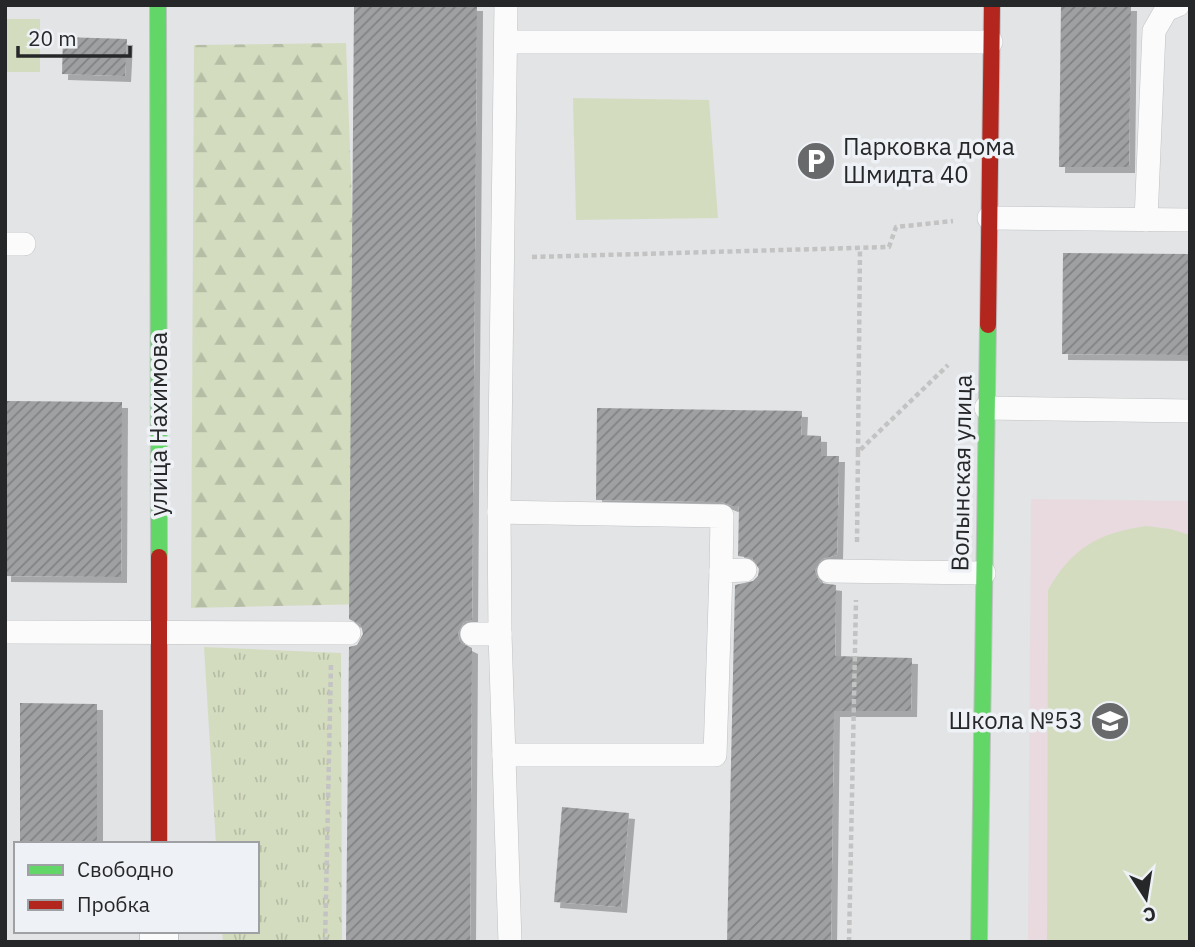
<svg xmlns="http://www.w3.org/2000/svg" width="1195" height="947" viewBox="0 0 1195 947" font-family="'IBM Plex Sans',sans-serif">
<style>
.education{fill:#e8dade}
.grass{fill:url(#grass-tufts)}
.forest{fill:url(#forest-firs)}
.park{fill:#d4dcc0}
.building{fill:url(#building-hatch);filter:url(#shadow)}
.lines{fill:none;stroke-linecap:round;stroke-linejoin:round}
.lane-casing{stroke:#c0c2c4;stroke-width:24}
.street-casing{stroke:#c0c2c4;stroke-width:40}
.fast-casing{stroke:#c0c2c4;stroke-width:18}
.jam-casing{stroke:#c0c2c4;stroke-width:18}
.path{stroke:#c3c3c3;stroke-width:4.5;stroke-dasharray:5 3.5;stroke-linecap:butt}
.lane{stroke:#fbfbfb;stroke-width:23}
.street{stroke:#fbfbfb;stroke-width:38}
.fast{stroke:#63d668;stroke-width:16}
.jam{stroke:#b3261e;stroke-width:16}
.labels{text-anchor:middle;stroke-width:7;stroke-linejoin:round;paint-order:stroke}
.poi-label{font-size:24px;fill:#262728;stroke:#eef1f5;text-anchor:start}
.street-label{font-size:24px;fill:#262728;stroke:#eef1f5}
</style>
<defs>
<pattern id="grass-tufts" width="24" height="20" patternUnits="userSpaceOnUse" patternTransform="scale(1.75)"><rect width="24" height="20" fill="#d4dcc0"/><path d="M3 7l-1-3M5 7V3M7 7l1-3M15 17l-1-3M17 17v-4M19 17l1-3" fill="none" stroke="#b6bda5"/></pattern>
<pattern id="forest-firs" width="22" height="20" patternUnits="userSpaceOnUse" patternTransform="scale(1.75)"><rect width="22" height="20" fill="#d4dcc0"/><path d="M5 1l3.5 6h-7zM16 11l3.5 6h-7z" fill="#b6bda5"/></pattern>
<pattern id="building-hatch" width="6" height="6" patternUnits="userSpaceOnUse" patternTransform="scale(1.75)"><rect width="6" height="6" fill="#9fa0a1"/><path d="M-1 1l2-2M0 6l6-6M5 7l2-2" fill="none" stroke="#818283"/></pattern>
<filter id="shadow"><feDropShadow dx="6" dy="6" stdDeviation="0" flood-color="#0004"/></filter>
</defs>
<rect width="100%" height="100%" fill="#e2e4e6"/>
<path class="education" d="M1031,499L1190,501V942H1028Z"/>
<path class="grass" d="M204,647L341,653L342,942H223L222,931H257V844H216Z"/>
<path class="forest" d="M346,43L367,604L191,608L194,45Z"/>
<g class="park">
<rect x="5" y="19" width="35" height="53"/>
<path d="M573,98L709,100L718,218L576,220Z"/>
<path d="M1146,526L1170,529L1190,535V942H1047L1048,590C1072,548 1098,533 1146,526Z"/>
</g>
<g class="building">
<path d="M354,5H477L472,620L464,622L458,633L460,642L472,648L470,942H346L349,647L357,645L363,634L361,625L349,619Z"/>
<path d="M1061,5H1131L1129,167H1059Z"/>
<path d="M63,37L127,39L125,76L62,74Z"/>
<path d="M1063,253L1190,254V355L1062,354Z"/>
<path d="M5,401L122,402L121,577L5,576Z"/>
<path d="M597,408L802,411L801,435L821,436V456H839L837,555L822,559L815,570L817,577L821,583L836,585L835,656L912,658L911,711H834L831,942H727L735,585L753,581L758,576L759,569L752,558L738,556L739,506H732L722,502L596,500Z"/>
<path d="M20,703L97,704V844H20Z"/>
<path d="M562,807L629,813L621,907L554,902Z"/>
</g>
<g class="lines">
<g class="lane-casing">
<g id="lane">
<path d="M506,5L499,512L500,634L510,942"/>
<path d="M506,42H991"/>
<path d="M989,218L1190,220"/>
<path d="M1146,220L1154,31L1166,10L1178,5"/>
<path d="M5,244H24"/>
<path d="M986,408L1190,411"/>
<path d="M499,512L722,516L721,571"/>
<path d="M829,571L984,573"/>
<path d="M5,632L349,633"/>
<path d="M472,634H500"/>
<path d="M504,755H715L721,571L745,570"/>
</g>
</g>
<g class="street-casing">
<path id="street" d="M159,931V942"/>
</g>
<g class="fast-casing">
<g id="fast">
<path d="M158,5L159,557"/>
<path d="M979,942L988,325"/>
</g>
</g>
<g class="jam-casing">
<g id="jam">
<path d="M988,325L992,5"/>
<path d="M159,557V844"/>
</g>
</g>
<g class="path">
<path d="M532,257L889,247L896,227L953,221"/>
<path d="M858,452L860,248"/>
<path d="M857,542L858,452L948,365"/>
<path d="M325,942L331,663"/>
<path d="M849,942L856,600"/>
</g>
<use href="#lane" class="lane"/>
<use href="#street" class="street"/>
<use href="#fast" class="fast"/>
<use href="#jam" class="jam"/>
</g>
<defs>
<g id="parking-disc" transform="scale(2.0125)"><circle r="9.5" fill="#68696a" stroke="#eef1f5"/><path d="M-3.5-5.5H1a3.5 3.5 0 0 1 0 7H-1V5.5H-3.5ZM-1-3.4V-.6H.8a1.4 1.4 0 0 0 0-2.8Z" fill="#fff"/></g>
<g id="school-disc" transform="scale(2.0125)"><circle r="9.5" fill="#68696a" stroke="#eef1f5"/><path d="M0-5L7-2L0 1L-7-2ZM-4 1L0 2.5L4 1V4Q0 6-4 4Z" fill="#fff"/></g>
</defs>
<g fill-rule="evenodd">
<use href="#parking-disc" x="816" y="161"/>
<use href="#school-disc" x="1110" y="721"/>
</g>
<g class="labels">
<g class="poi-label">
<text x="843" y="155">Парковка дома<tspan x="843" dy="28">Шмидта 40</tspan></text>
<text x="1083" y="729" text-anchor="end">Школа №53</text>
</g>
<g class="street-label">
<text transform="translate(159 424) rotate(-90)" y="8">улица Нахимова</text>
<text transform="translate(962 473) rotate(-89)" y="8">Волынская улица</text>
</g>
</g>
<rect width="1195" height="947" fill="none" stroke="#262728" stroke-width="14"/>
<rect x="14" y="842" width="245" height="91" fill="#eef1f5" stroke="#9ea0a3" stroke-width="2"/>
<rect x="28" y="865" width="35" height="10" fill="#63d668" stroke="#9ea0a3" stroke-width="2"/>
<text x="77" y="877" font-size="21" fill="#262728">Свободно</text>
<rect x="28" y="900" width="35" height="10" fill="#b3261e" stroke="#9ea0a3" stroke-width="2"/>
<text x="77" y="912" font-size="21" fill="#262728">Пробка</text>
<g transform="translate(1146 898) rotate(168)" stroke="#eef1f5" stroke-width="5" paint-order="stroke">
<path d="M0-5L12 26L0 18L-12 26Z" fill="#262728"/>
<text y="-10" font-size="19" font-weight="bold" text-anchor="middle" fill="#262728">С</text>
</g>
<path d="M18 46v10h112v-10" fill="none" stroke="#262728" stroke-width="3.5"/>
<text x="28" y="46" font-size="21" fill="#262728" stroke="#eef1f5" stroke-width="5" paint-order="stroke">20 m</text>
</svg>
